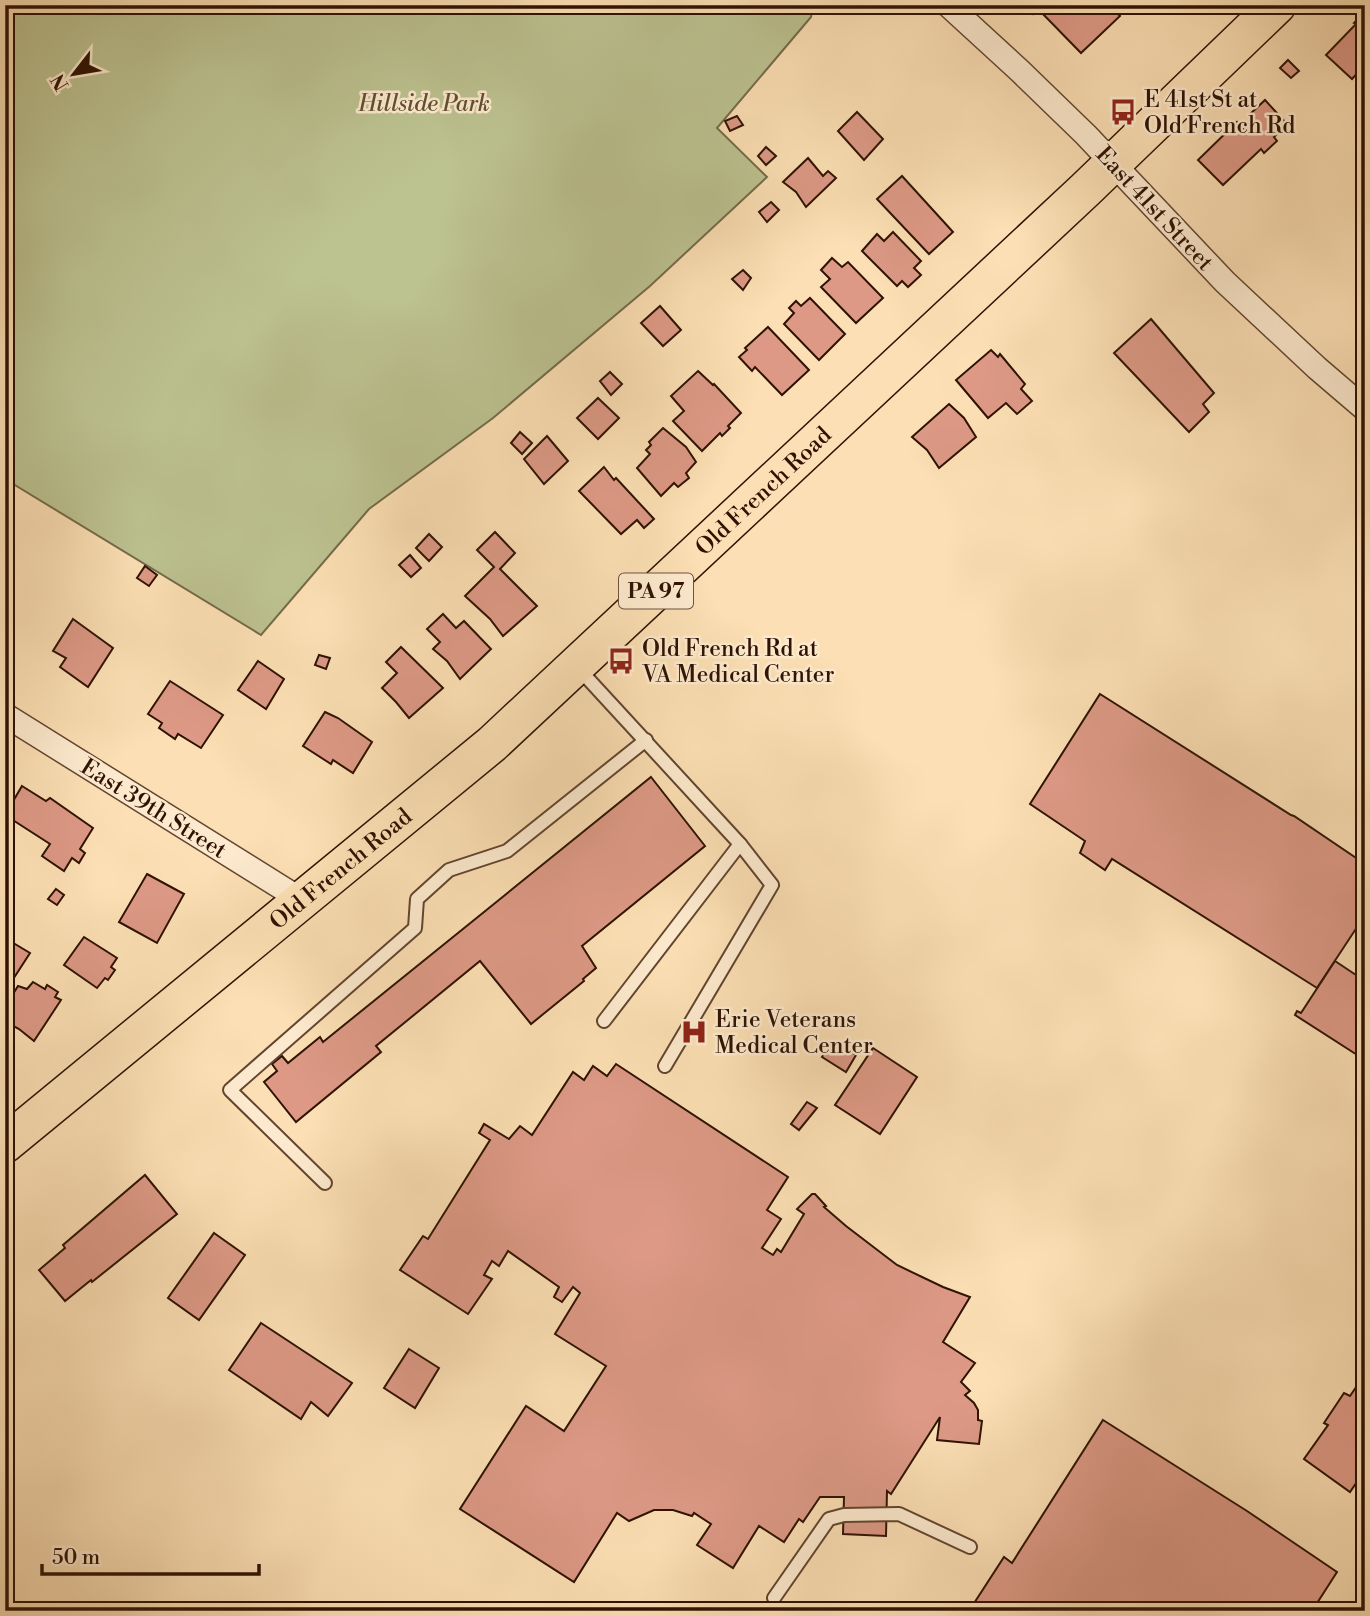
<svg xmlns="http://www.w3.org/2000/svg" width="1370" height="1616" viewBox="0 0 1370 1616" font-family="'Libre Bodoni',serif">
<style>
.green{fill:#bcc290;stroke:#756a4a;stroke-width:2}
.building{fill:#dd9986;stroke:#2e1203;stroke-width:2}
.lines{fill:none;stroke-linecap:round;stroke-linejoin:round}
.lane-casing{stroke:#62452f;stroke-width:16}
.street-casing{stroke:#62452f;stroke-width:26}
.primary-casing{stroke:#2e1203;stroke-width:40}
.lane{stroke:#fdeace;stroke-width:12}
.street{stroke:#fdeace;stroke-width:23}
.primary{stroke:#fcdfb4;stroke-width:37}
.labels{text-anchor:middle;stroke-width:5;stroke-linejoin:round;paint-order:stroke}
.shield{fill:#fdeace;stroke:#6c5340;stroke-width:2}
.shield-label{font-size:21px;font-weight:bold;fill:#2e1203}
.poi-label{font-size:23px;fill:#2e1203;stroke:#fdeace;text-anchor:start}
.park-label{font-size:23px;font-style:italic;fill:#605034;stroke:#fdeace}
.street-label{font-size:23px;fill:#2e1203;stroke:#fdeace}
</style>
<rect width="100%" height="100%" fill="#fcdfb4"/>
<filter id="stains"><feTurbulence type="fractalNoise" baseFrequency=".00286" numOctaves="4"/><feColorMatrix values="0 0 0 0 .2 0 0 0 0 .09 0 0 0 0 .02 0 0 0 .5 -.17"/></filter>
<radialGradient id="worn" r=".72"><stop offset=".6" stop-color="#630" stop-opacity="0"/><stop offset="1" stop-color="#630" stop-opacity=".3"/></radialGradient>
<path class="green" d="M5,5H813L811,17L717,128L767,177L650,286L493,418L369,509L261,635L5,479Z"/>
<g class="building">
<path d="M1025,5H1110L1120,16L1081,53L1038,9L1033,14Z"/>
<path d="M1365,11V71L1362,68L1352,79L1326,55L1356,24L1354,23Z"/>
<path d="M1288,60L1299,71L1291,78L1280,68Z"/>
<path d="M1265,100L1287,124L1274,137L1277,141L1264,153L1261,149L1223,185L1198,160L1237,122L1245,130L1254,122L1248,116Z"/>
<path d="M857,112L883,139L864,160L838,131Z"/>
<path d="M737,116L743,125L730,131L725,121Z"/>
<path d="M766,147L776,156L766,165L758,156Z"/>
<path d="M808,158L823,176L828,171L836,178L806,207L796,192L783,182Z"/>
<path d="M902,176L953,232L929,254L877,199Z"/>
<path d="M771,202L779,210L767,222L759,212Z"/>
<path d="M893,232L921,261L914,268L921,275L908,287L902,281L897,286L862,251L877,234L884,241Z"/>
<path d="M832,258L842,267L848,262L883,298L856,323L821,287L830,279L821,270Z"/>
<path d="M743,270L751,278L743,290L732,279Z"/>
<path d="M810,298L845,334L819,360L784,324L794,313L789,308L796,301L801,306Z"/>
<path d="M660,306L681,330L663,346L641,323Z"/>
<path d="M1151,319L1214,393L1203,404L1209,412L1189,432L1114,353Z"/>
<path d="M768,327L809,370L782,395L755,367L752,371L739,357L747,350L745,348Z"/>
<path d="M991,350L998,357L1000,354L1025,384L1021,389L1032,401L1017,414L1006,403L988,418L956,380Z"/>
<path d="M698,371L713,385L714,384L741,413L728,426L730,428L722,436L720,433L702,451L673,421L684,411L671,396Z"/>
<path d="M610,372L622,384L611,395L600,381Z"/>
<path d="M598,398L619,418L598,439L577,418Z"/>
<path d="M949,404L964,418L976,437L939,468L927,450L912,437Z"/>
<path d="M663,428L686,447L696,462L686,473L689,478L678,487L674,483L661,496L637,468L650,454L646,450L651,445L649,442Z"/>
<path d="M520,432L532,443L522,454L511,443Z"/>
<path d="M547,436L568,461L544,484L524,459Z"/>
<path d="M604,467L614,480L616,478L654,519L644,528L637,520L621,534L579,491Z"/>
<path d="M495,532L515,553L500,569L537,606L503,636L490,619L465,596L494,567L477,550Z"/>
<path d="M429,534L442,547L429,561L416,548Z"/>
<path d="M410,555L421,568L411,577L399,565Z"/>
<path d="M145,566L157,575L149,586L137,578Z"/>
<path d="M443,614L456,628L464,621L491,649L460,679L447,661L433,649L440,642L427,629Z"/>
<path d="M73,619L113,648L88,687L60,667L66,658L53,651Z"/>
<path d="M401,647L443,688L409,718L396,702L382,688L397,673L386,662Z"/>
<path d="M319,655L330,658L326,669L315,665Z"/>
<path d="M258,661L284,679L266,709L238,690Z"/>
<path d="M170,681L223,715L201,748L178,734L175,739L159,728L162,723L148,714Z"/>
<path d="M1100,694L1291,815L1294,816L1365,864V915L1317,988L1112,859L1105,870L1080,853L1085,841L1030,804Z"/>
<path d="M325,712L338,718L372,742L353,773L333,760L331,764L303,746Z"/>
<path d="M651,777L705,846L582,946L596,968L583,979L584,981L531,1024L480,961L376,1046L381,1052L296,1122L264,1082L277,1071L272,1064L282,1056L288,1063L320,1037L323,1042Z"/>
<path d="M22,786L46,801L50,798L93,828L80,849L85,853L79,863L72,858L64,871L42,856L50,844L5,815Z"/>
<path d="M147,874L184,894L157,943L119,922Z"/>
<path d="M56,889L64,895L57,905L48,899Z"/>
<path d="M84,937L117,958L111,967L115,970L108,980L105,978L97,988L64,965Z"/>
<path d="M5,938L30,953L10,984L5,981Z"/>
<path d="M1335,961L1365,981V1060L1295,1015L1297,1011L1301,1013Z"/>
<path d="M33,982L45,989L47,985L58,992L55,997L61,1000L34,1041L19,1029L6,1022L13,1011L5,1007L18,986L27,989Z"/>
<path d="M833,1041L856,1055L846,1072L822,1057Z"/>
<path d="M873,1048L917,1077L880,1134L835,1105Z"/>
<path d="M616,1064L788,1177L767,1210L781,1219L762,1248L773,1255L777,1249L781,1252L804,1214L797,1209L812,1194H815L826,1206L824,1207L846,1226L897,1265L943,1287L970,1297L943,1342L975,1363L961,1382L970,1391L965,1395L974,1403L978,1410V1420L982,1421L979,1444L937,1440L940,1417L891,1494L887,1491L886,1536L843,1534L844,1497H820L803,1522L799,1519L784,1542L759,1526L733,1568L697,1545L711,1524L694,1513L692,1516L673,1510H654L629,1521L617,1513L574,1582L460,1509L526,1406L564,1431L606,1366L555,1334L580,1293L573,1287L562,1302L554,1297L559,1287L508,1251L499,1266L492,1261L484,1275L492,1279L468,1314L400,1270L423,1236L428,1239L490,1140L479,1133L484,1124L509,1139L520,1126L532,1135L573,1072L584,1080L593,1066L607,1076Z"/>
<path d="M807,1102L817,1108L799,1130L791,1124Z"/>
<path d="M145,1175L177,1214L92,1282L91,1280L65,1301L39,1270L65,1248L63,1245Z"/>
<path d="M214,1233L245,1255L199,1320L168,1298Z"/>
<path d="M261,1323L352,1383L328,1416L311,1402L301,1419L229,1370Z"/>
<path d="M409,1349L439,1368L415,1408L384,1388Z"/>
<path d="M1365,1374V1470L1350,1492L1304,1459L1328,1425L1324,1423L1344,1393L1350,1396Z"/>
<path d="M1103,1420L1247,1511L1337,1572L1312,1611H969L1004,1557L1012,1563Z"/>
</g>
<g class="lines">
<g class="lane-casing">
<g id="lane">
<path d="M579,669L740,844L604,1021"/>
<path d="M665,1066L772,885L740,844"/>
<path d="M325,1183L230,1090L415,928L417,899L449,870L507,851L646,740"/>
<path d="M774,1598L829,1519L844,1515L899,1514L970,1547"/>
</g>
</g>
<g class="street-casing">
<g id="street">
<path d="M948,5L1020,71L1086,135L1225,282L1317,368L1365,409"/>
<path d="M5,715L303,901"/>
</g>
</g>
<g class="primary-casing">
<g id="primary">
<path id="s1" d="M5,1144L492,744L1085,190L1277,5"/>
</g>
</g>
<use href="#lane" class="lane"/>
<use href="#street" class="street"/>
<use href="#primary" class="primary"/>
</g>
<defs>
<g id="bus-bare" transform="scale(2.1)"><path d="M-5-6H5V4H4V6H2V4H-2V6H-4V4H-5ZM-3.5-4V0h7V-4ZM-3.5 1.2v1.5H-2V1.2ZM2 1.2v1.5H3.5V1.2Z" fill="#8f2418" stroke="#fdeace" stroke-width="2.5" paint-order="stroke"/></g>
<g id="hospital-bare" transform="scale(2.1)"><path d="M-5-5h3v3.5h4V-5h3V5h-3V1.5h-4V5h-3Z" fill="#8f2418" stroke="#fdeace" stroke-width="2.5" paint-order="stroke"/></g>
</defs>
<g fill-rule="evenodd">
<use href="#bus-bare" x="1123" y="112"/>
<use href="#bus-bare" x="621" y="661"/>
<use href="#hospital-bare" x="694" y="1032"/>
</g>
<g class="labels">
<rect class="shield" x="619" y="573.5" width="74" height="35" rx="5"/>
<g class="shield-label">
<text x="656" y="598">PA 97</text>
</g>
<g class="poi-label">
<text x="1144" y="107">E 41st St at<tspan x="1144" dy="26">Old French Rd</tspan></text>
<text x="642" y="656">Old French Rd at<tspan x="642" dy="26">VA Medical Center</tspan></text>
<text x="715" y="1027">Erie Veterans<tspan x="715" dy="26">Medical Center</tspan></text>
</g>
<g class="park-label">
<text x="424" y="111">Hillside Park</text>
</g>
<g class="street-label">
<text transform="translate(1155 208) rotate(47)" y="8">East 41st Street</text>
<text dy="8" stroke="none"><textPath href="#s1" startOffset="1001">Old French Road</textPath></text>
<text transform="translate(154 808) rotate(32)" y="8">East 39th Street</text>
<text dy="8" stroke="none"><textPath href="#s1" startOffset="434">Old French Road</textPath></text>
</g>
</g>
<rect width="1370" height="1616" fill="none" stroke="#fcdfb4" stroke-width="28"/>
<rect x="7" y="7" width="1356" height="1602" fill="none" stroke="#2e1203" stroke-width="3.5"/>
<rect x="14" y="14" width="1342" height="1588" fill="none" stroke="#2e1203" stroke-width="2"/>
<g transform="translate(74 74) rotate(239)" stroke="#fdeace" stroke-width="5" paint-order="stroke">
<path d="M0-5L12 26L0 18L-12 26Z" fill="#2e1203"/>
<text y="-10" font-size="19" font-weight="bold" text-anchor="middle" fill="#2e1203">N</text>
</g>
<path d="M42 1564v10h217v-10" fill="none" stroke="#2e1203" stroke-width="3.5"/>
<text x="52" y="1564" font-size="21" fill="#2e1203" stroke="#fdeace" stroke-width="5" paint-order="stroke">50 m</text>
<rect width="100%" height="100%" filter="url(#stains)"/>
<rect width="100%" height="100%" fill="url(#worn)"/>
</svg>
